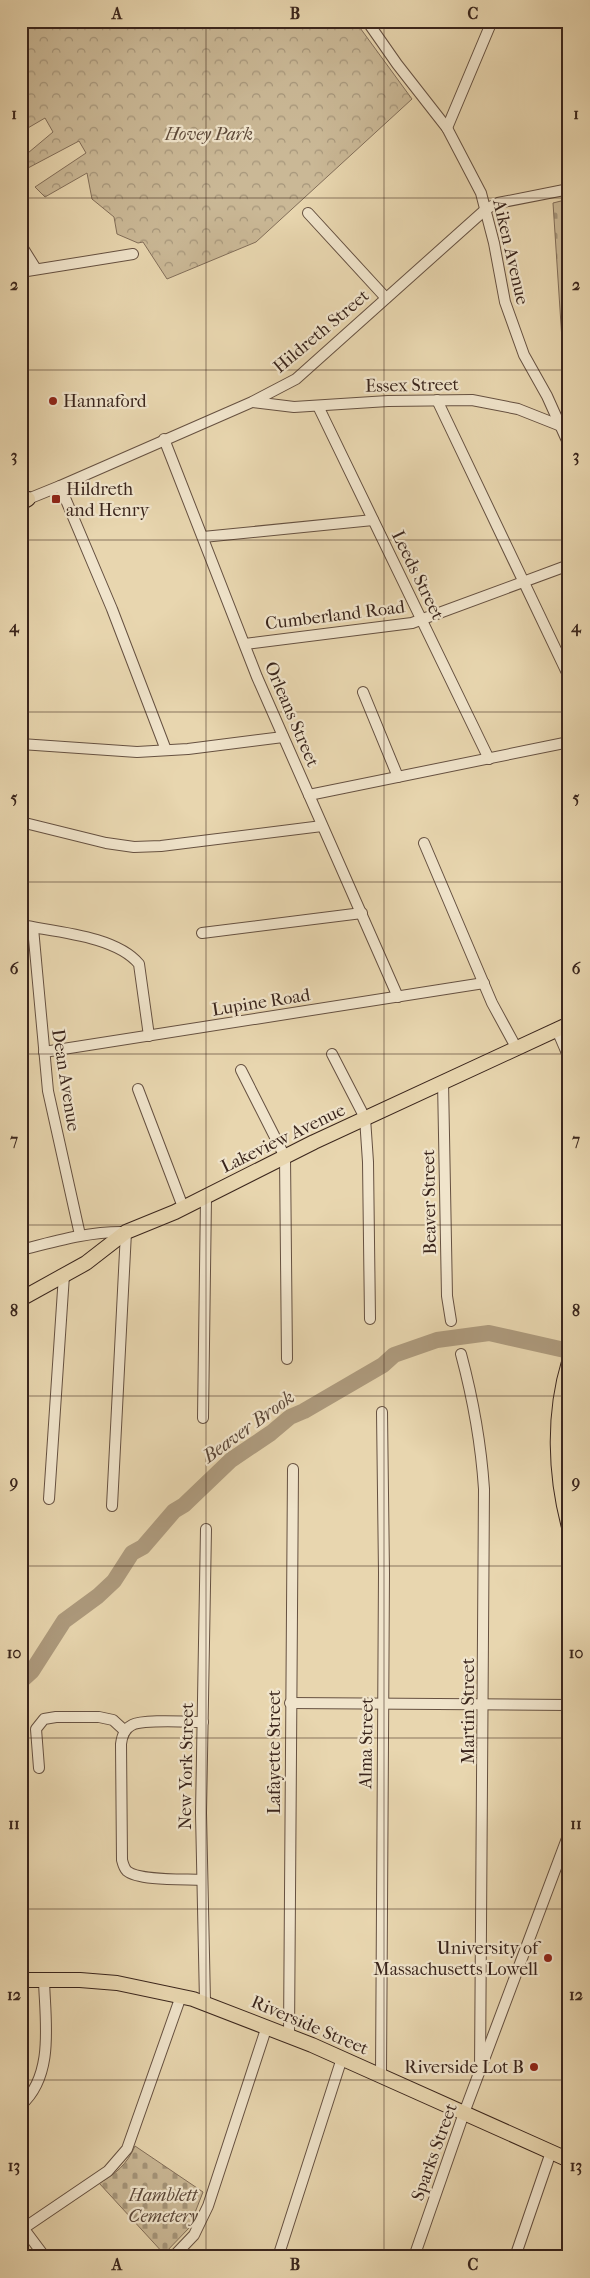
<svg xmlns="http://www.w3.org/2000/svg" width="590" height="2278" viewBox="0 0 590 2278" font-family="'IM FELL French Canon',serif">
<style>
.forest{fill:url(#forest-crowns);stroke:#826e59}
.cemetery{fill:url(#cemetery-stones);stroke:#826e59}
.lines{fill:none;stroke-linecap:round;stroke-linejoin:round}
.river{stroke:#ad9a7d;stroke-width:16}
.minor-casing{stroke:#665141;stroke-width:12}
.major-casing{stroke:#3a251c;stroke-width:16}
.minor{stroke:#f0e4cb;stroke-width:10}
.major{stroke:#e8d6af;stroke-width:14}
.grid{fill:none;stroke:#3a251c;stroke-width:1;stroke-opacity:0.55}
.poi-dot{fill:#8f2418;stroke:#f0e4cb;stroke-width:2}
.labels{text-anchor:middle;stroke-width:4.5;stroke-linejoin:round;paint-order:stroke}
.park-label{font-size:18px;font-style:italic;fill:#5e4a3a;stroke:#f0e4cb}
.street-label{font-size:18px;fill:#3a251c;stroke:#f0e4cb}
.poi-label{font-size:18px;fill:#3a251c;stroke:#f0e4cb;text-anchor:start}
.water-label{font-size:19px;font-style:italic;fill:#5c4839;stroke:#f0e4cb}
.neatline{fill:none;stroke:#3a251c;stroke-width:2}
.grid-label{font-size:16px;text-anchor:middle;font-weight:bold;fill:#3a251c}
</style>
<defs>
<pattern id="forest-crowns" width="20" height="18" patternUnits="userSpaceOnUse" patternTransform="scale(1.25)"><rect width="20" height="18" fill="#cab896"/><path d="M2 6a3 3 0 1 1 6 0M12 15a3 3 0 1 1 6 0" fill="none" stroke="#a5957a"/></pattern>
<pattern id="cemetery-stones" width="16" height="16" patternUnits="userSpaceOnUse" patternTransform="scale(1.25)"><rect width="16" height="16" fill="#cab896"/><path d="M2 7V4a2 2 0 0 1 4 0v3zM10 15v-3a2 2 0 0 1 4 0v3z" fill="#a5957a"/></pattern>
</defs>
<rect width="100%" height="100%" fill="#e8d6af"/>
<filter id="stains"><feTurbulence type="fractalNoise" baseFrequency=".004" numOctaves="4"/><feColorMatrix values="0 0 0 0 .2 0 0 0 0 .09 0 0 0 0 .02 0 0 0 .5 -.17"/></filter>
<radialGradient id="worn" r=".72"><stop offset=".6" stop-color="#630" stop-opacity="0"/><stop offset="1" stop-color="#630" stop-opacity=".3"/></radialGradient>
<path class="forest" d="M21,21H355L412,99L256,242L167,279L143,242L138,243L117,234L114,217L92,199L87,173L45,197L35,187L86,153L79,141L28,168L22,158L53,132L45,118L21,132Z"/>
<g class="cemetery">
<path d="M569,199V355H563L553,203Z"/>
<path d="M135,2146L203,2192L189,2228L164,2254L99,2183C116,2174 127,2164 135,2146Z"/>
</g>
<g class="lines">
<path class="river" d="M21,1681L32,1671L64,1621L98,1596L114,1581L132,1553L143,1547L174,1511L184,1505L231,1460L271,1433L290,1417L304,1411L383,1365L394,1355L437,1340L489,1333L569,1351"/>
<g class="minor-casing">
<g id="minor">
<path d="M367,21L397,64L447,128L481,193L494,243L505,302L524,355L547,396L569,445"/>
<path d="M447,128L492,21"/>
<path d="M308,213L386,298"/>
<path d="M21,245L36,269"/>
<path d="M21,272L133,254"/>
<path d="M437,400L569,677"/>
<path d="M253,402L294,407L388,401L472,400L518,409L561,426"/>
<path d="M318,406L489,759"/>
<path d="M164,439L257,677L398,997"/>
<path d="M60,486L112,609L166,750"/>
<path d="M21,499H28L60,486L252,402L296,379L486,209L498,203L569,189"/>
<path d="M203,537L373,520"/>
<path d="M245,644L412,623L569,565"/>
<path d="M363,692L398,777"/>
<path d="M21,744L137,752L188,749L283,737"/>
<path d="M309,795L569,742"/>
<path d="M21,822L106,843L134,847L161,846L322,826"/>
<path d="M424,843L492,1003L517,1049"/>
<path d="M21,925C56,932 116,936 139,964L149,1036"/>
<path d="M33,928L48,1091L80,1235"/>
<path d="M202,933L362,913"/>
<path d="M557,1030L569,1058"/>
<path d="M44,1052L484,983"/>
<path d="M332,1054L365,1118L368,1162L370,1319"/>
<path d="M241,1070L285,1157L287,1359"/>
<path d="M443,1081L447,1296L451,1321"/>
<path d="M138,1089L183,1207"/>
<path d="M569,1097L567,1110L569,1234"/>
<path d="M21,1250C56,1241 90,1231 126,1232L112,1506"/>
<path d="M461,1354C473,1399 481,1443 484,1489L480,2071"/>
<path d="M203,1418L206,1197"/>
<path d="M49,1499L64,1275"/>
<path d="M290,1703L569,1705"/>
<path d="M39,1768L36,1729L44,1719L56,1717H99L113,1720L125,1731"/>
<path d="M202,1880C185,1879 139,1881 127,1871C124,1868 123,1864 122,1860L121,1744C122,1736 124,1729 132,1725C143,1719 188,1722 203,1722"/>
<path d="M205,2002L201,1813L206,1529"/>
<path d="M289,2036L293,1469"/>
<path d="M381,2075L384,1573L382,1412"/>
<path d="M21,2105C55,2075 45,2020 44,1980"/>
<path d="M21,2225L45,2257"/>
<path d="M24,2228L108,2171L127,2149L181,1996"/>
<path d="M173,2257L194,2235L208,2206L267,2026"/>
<path d="M278,2257L342,2058"/>
<path d="M414,2257L464,2113L569,1833"/>
<path d="M515,2257L551,2152"/>
</g>
</g>
<g class="major-casing">
<g id="major">
<path d="M21,503L28,499"/>
<path d="M21,1299L86,1263L126,1232L175,1212L314,1142L569,1024"/>
<path d="M569,1362C553,1414 555,1475 569,1527"/>
<path d="M21,1980H80L117,1983L193,1999L312,2045L569,2160"/>
</g>
</g>
<use href="#minor" class="minor"/>
<use href="#major" class="major"/>
</g>
<path class="grid" d="M206,21V2257M384,21V2257M21,198H569M21,370H569M21,540H569M21,712H569M21,882H569M21,1054H569M21,1225H569M21,1396H569M21,1566H569M21,1738H569M21,1909H569M21,2080H569"/>
<g class="poi-dot">
<circle cx="53" cy="401" r="5"/>
<rect x="51" y="494" width="10" height="10" rx="2.5"/>
<circle cx="548" cy="1958" r="5"/>
<circle cx="534" cy="2067" r="5"/>
</g>
<g class="labels">
<g class="park-label">
<text x="209" y="140">Hovey Park</text>
<text x="163" y="2201">Hamblett<tspan x="163" dy="21">Cemetery</tspan></text>
</g>
<g class="street-label">
<text transform="translate(511 252) rotate(77)" y="6">Aiken Avenue</text>
<text transform="translate(321 331) rotate(-40)" y="6">Hildreth Street</text>
<text transform="translate(412 385) rotate(-1)" y="6">Essex Street</text>
<text transform="translate(418 575) rotate(64)" y="6">Leeds Street</text>
<text transform="translate(335 615) rotate(-7)" y="6">Cumberland Road</text>
<text transform="translate(292 714) rotate(67)" y="6">Orleans Street</text>
<text transform="translate(261 1002) rotate(-9)" y="6">Lupine Road</text>
<text transform="translate(66 1080) rotate(81)" y="6">Dean Avenue</text>
<text transform="translate(283 1138) rotate(-26)" y="6">Lakeview Avenue</text>
<text transform="translate(429 1202) rotate(-91)" y="6">Beaver Street</text>
<text transform="translate(468 1711) rotate(-90)" y="6">Martin Street</text>
<text transform="translate(366 1743) rotate(-89)" y="6">Alma Street</text>
<text transform="translate(274 1752) rotate(-90)" y="6">Lafayette Street</text>
<text transform="translate(186 1766) rotate(-89)" y="6">New York Street</text>
<text transform="translate(310 2025) rotate(23)" y="6">Riverside Street</text>
<text transform="translate(434 2152) rotate(-70)" y="6">Sparks Street</text>
</g>
<g class="poi-label">
<text x="63" y="407">Hannaford</text>
<text x="66" y="495">Hildreth<tspan x="66" dy="21">and Henry</tspan></text>
<text x="538" y="1954" text-anchor="end">University of<tspan x="538" dy="21">Massachusetts Lowell</tspan></text>
<text x="524" y="2073" text-anchor="end">Riverside Lot B</text>
</g>
<g class="water-label">
<text transform="translate(248 1426) rotate(-36)" y="7">Beaver Brook</text>
</g>
</g>
<rect width="590" height="2278" fill="none" stroke="#e8d6af" stroke-width="55"/>
<rect x="28" y="28" width="534" height="2222" class="neatline"/>
<g class="grid-label">
<text x="117" y="19">A</text>
<text x="295" y="19">B</text>
<text x="473" y="19">C</text>
<text x="14" y="119">1</text>
<text x="576" y="119">1</text>
<text x="14" y="290">2</text>
<text x="576" y="290">2</text>
<text x="14" y="461">3</text>
<text x="576" y="461">3</text>
<text x="14" y="632">4</text>
<text x="576" y="632">4</text>
<text x="14" y="803">5</text>
<text x="576" y="803">5</text>
<text x="14" y="974">6</text>
<text x="576" y="974">6</text>
<text x="14" y="1145">7</text>
<text x="576" y="1145">7</text>
<text x="14" y="1316">8</text>
<text x="576" y="1316">8</text>
<text x="14" y="1487">9</text>
<text x="576" y="1487">9</text>
<text x="14" y="1658">10</text>
<text x="576" y="1658">10</text>
<text x="14" y="1829">11</text>
<text x="576" y="1829">11</text>
<text x="14" y="2000">12</text>
<text x="576" y="2000">12</text>
<text x="14" y="2171">13</text>
<text x="576" y="2171">13</text>
<text x="117" y="2270">A</text>
<text x="295" y="2270">B</text>
<text x="473" y="2270">C</text>
</g>
<rect width="100%" height="100%" filter="url(#stains)"/>
<rect width="100%" height="100%" fill="url(#worn)"/>
</svg>
